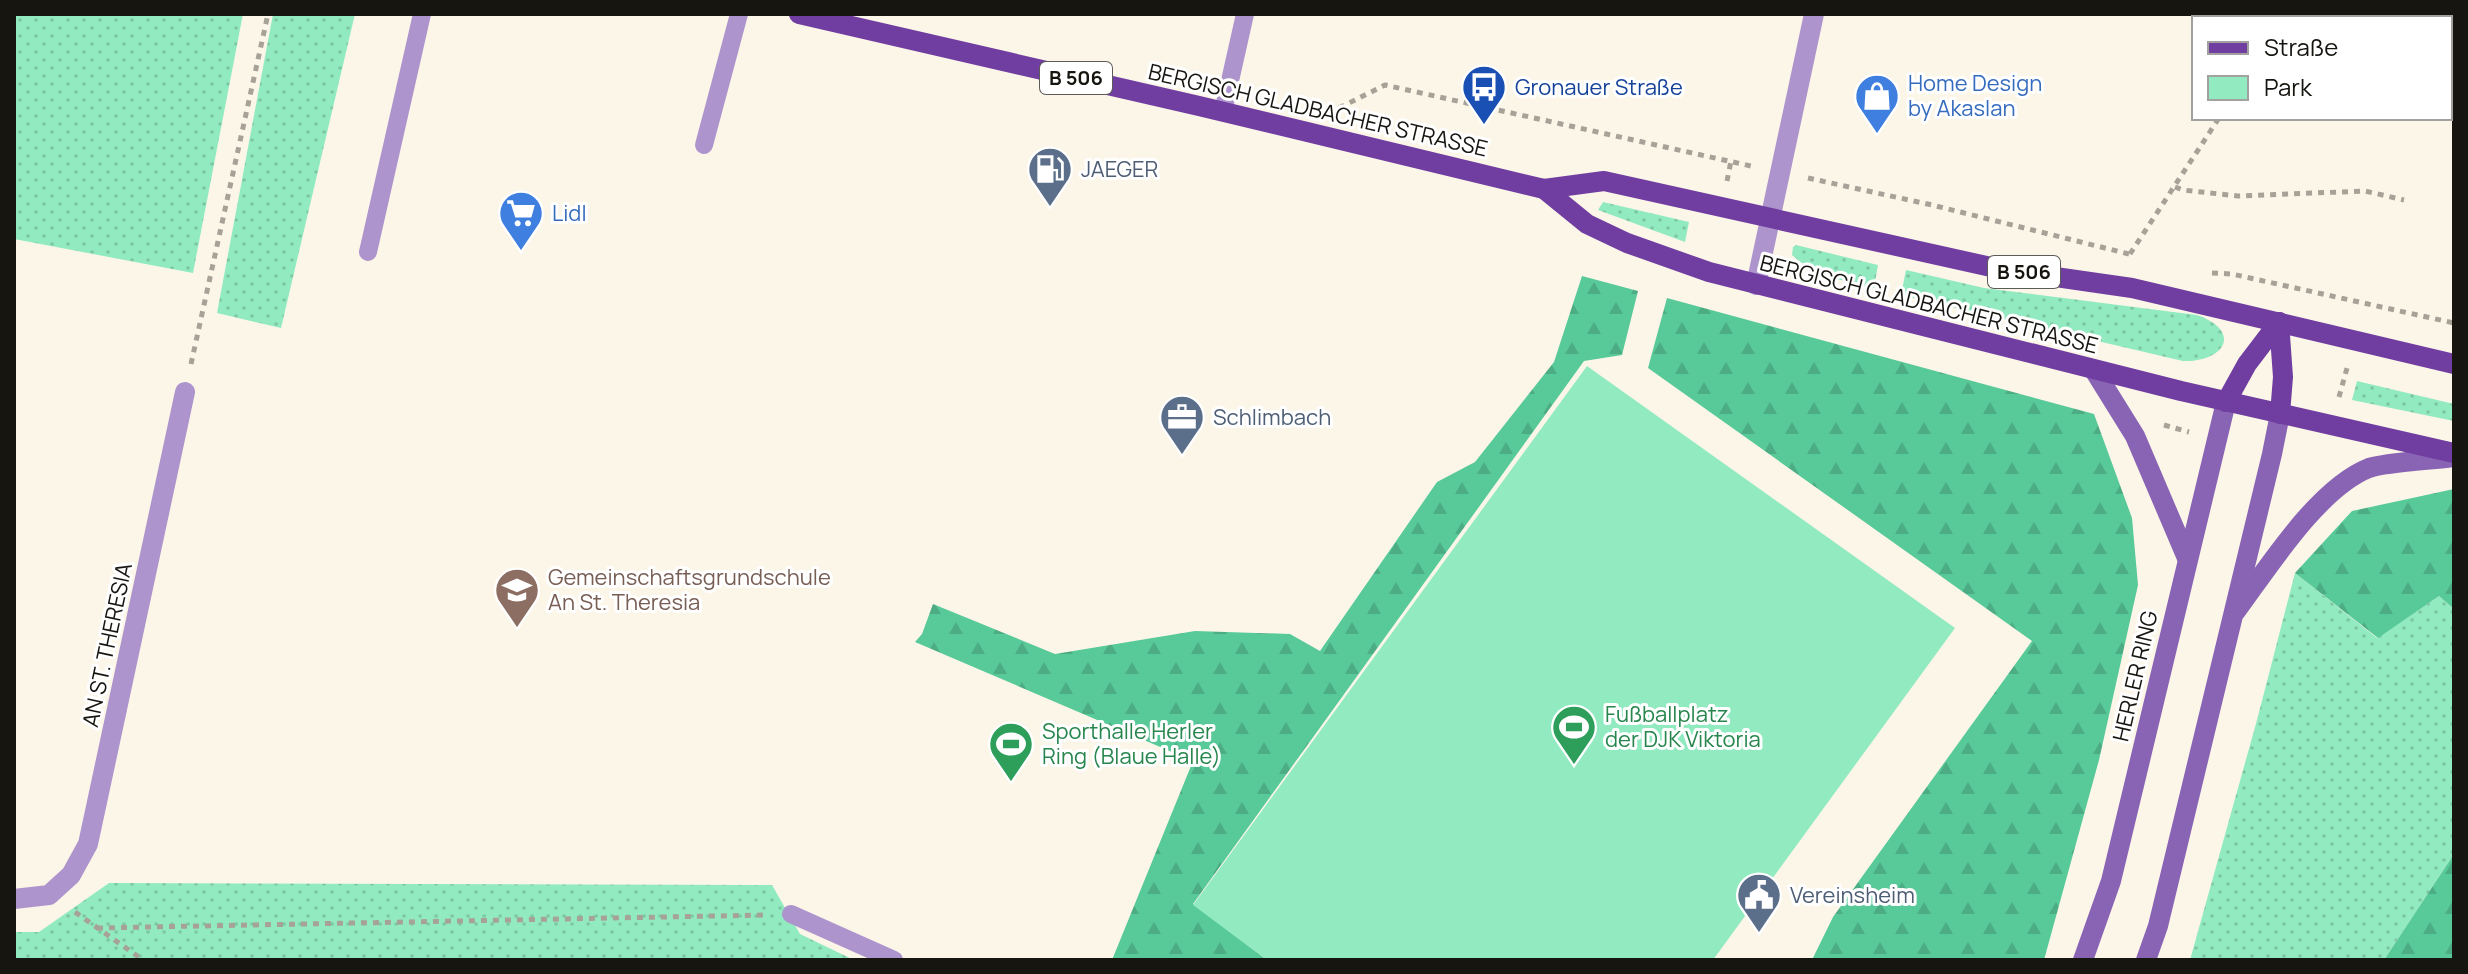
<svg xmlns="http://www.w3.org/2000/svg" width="2468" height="974" viewBox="0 0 2468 974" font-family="Manrope,sans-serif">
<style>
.grass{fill:url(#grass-dots)}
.forest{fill:url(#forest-firs)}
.green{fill:#92eac0}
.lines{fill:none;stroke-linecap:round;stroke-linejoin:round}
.path{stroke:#a7a298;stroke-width:5;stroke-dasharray:6 6;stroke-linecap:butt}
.service{stroke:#ad94cc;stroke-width:18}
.minor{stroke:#ad94cc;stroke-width:20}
.secondary{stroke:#8963b4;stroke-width:20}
.primary{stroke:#703da1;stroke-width:20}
.labels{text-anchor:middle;stroke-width:6;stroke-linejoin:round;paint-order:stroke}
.shield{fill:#fff;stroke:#5d5b58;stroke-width:2}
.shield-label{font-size:20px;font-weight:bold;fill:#171510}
.shop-label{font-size:22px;fill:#366cbe;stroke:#fff;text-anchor:start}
.transit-label{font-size:22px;fill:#164399;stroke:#fff;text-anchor:start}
.street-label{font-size:22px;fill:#171510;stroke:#fff}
.service-label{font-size:22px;fill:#4e5e75;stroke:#fff;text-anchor:start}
.education-label{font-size:22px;fill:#785e54;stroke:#fff;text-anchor:start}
.leisure-label{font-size:22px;fill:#27864d;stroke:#fff;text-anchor:start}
</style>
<defs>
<pattern id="grass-dots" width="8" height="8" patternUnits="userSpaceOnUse" patternTransform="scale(2)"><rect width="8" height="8" fill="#92eac0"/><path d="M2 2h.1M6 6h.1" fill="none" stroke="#7dc8a4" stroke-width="1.8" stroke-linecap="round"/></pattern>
<pattern id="forest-firs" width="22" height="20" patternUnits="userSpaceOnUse" patternTransform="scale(2)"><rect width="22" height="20" fill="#58c999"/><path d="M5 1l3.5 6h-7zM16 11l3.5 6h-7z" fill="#4cac83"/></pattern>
</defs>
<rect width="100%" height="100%" fill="#fcf6e9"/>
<g class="grass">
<path d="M14,14H243L193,273L14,239Z"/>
<path d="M273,14H355L281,328L217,313Z"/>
<path d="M1603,202L1689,222L1685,242L1598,210Z"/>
<path d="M1796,245L1878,265L1874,288C1844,281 1815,276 1792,255L1793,247Z"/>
<path d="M1906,270L1984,288L2197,315C2243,331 2225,362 2183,361L1901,295Z"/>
<path d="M2357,381L2454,404V421L2352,400Z"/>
<path d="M2295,573L2377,638L2439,596L2454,609V854L2384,960H2190L2257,720Z"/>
<path d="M109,883L772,885L800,934L854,960H14V932H39Z"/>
</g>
<g class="forest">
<path d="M1582,276L1638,291L1622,355L1584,361L1193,904L1267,960H1112L1193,761L915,642L922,634L933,604L1055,654L1195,631L1290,634L1320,651L1437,482L1475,462L1554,362Z"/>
<path d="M1667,298L2094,414L2132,518L2138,585L2099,760L2044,960H1812L1833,917L2032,641L1648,368Z"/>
<path d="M2454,489V609L2439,596L2378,638L2295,573L2352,511Z"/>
<path d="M2454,854V960H2384Z"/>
</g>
<path class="green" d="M1587,366L1955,628L1713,960H1267L1193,905Z"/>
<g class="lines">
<g class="path">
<path d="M2419,14L2436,18"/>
<path d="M2450,21L2454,22"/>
<path d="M1339,108L1385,85L1751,166"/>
<path d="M1808,178L1932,205L2129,254"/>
<path d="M1727,181L1731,161"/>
<path d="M2175,187L2183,190L2238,196L2365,191L2404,200"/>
<path d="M2130,254L2219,118"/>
<path d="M2212,273L2232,274L2454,323"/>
<path d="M191,364L268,14"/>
<path d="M2339,397L2347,368"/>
<path d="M2164,425L2189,432"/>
<path d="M75,912L143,960"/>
<path d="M97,928L766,915"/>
</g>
<g class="service">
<path d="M1223,112L1245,14"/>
<path d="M704,145L739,14"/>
<path d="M368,252L422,14"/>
<path d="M791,914L894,960"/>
</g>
<g class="minor">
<path d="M2309,18L2311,14"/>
<path d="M1756,285L1814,14"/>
<path d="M14,899L49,895L71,875L88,844L185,392"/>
</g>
<g class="secondary">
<path d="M2094,370L2135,436L2187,558"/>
<path d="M2236,611C2268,568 2318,488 2369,468C2386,462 2433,460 2454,457"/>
<path d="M2083,960L2111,881L2226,402"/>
<path d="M2146,960L2158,926L2272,454L2280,414"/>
</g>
<g class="primary">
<path d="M799,14L1199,106L1544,189L1604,181L2000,269L2132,288L2454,364"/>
<path d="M1544,189L1587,224L1627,243L1709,272L2181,391L2454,453"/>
<path d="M2279,322L2283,377L2280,414"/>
<path d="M2226,402L2247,364L2279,322"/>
</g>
</g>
<defs>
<g id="bus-pin" transform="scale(2.3)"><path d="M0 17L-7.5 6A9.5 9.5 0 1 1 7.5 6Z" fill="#1a4fb4" stroke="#fff"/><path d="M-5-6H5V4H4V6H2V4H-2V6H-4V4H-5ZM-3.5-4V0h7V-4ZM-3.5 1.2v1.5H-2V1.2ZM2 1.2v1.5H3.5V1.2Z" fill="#fff"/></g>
<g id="shop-pin" transform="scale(2.3)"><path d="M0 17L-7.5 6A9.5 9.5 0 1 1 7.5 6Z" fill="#3f7fe0" stroke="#fff"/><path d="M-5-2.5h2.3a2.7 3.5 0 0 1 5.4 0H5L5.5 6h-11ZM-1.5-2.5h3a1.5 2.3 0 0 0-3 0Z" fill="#fff"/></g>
<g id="fuel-pin" transform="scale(2.3)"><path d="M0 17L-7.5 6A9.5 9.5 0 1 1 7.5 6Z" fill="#5c6f8a" stroke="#fff"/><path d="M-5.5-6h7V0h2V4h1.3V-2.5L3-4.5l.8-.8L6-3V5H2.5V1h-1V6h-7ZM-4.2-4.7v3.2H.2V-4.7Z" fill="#fff"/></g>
<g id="supermarket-pin" transform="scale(2.3)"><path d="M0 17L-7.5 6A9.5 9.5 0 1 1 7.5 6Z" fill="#3f7fe0" stroke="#fff"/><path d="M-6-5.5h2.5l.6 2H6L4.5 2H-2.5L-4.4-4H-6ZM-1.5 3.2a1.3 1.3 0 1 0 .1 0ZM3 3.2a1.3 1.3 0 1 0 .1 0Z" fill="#fff"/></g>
<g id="office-pin" transform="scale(2.3)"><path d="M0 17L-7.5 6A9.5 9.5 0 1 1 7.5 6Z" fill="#5c6f8a" stroke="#fff"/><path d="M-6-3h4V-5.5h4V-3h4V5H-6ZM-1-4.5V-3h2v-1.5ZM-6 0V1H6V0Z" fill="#fff"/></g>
<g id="school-pin" transform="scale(2.3)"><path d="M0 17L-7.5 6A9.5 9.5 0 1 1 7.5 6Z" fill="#8d6e63" stroke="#fff"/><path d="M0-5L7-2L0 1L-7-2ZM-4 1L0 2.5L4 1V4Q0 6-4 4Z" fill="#fff"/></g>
<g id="stadium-pin" transform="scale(2.3)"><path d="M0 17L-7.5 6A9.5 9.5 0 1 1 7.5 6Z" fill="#2e9e5b" stroke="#fff"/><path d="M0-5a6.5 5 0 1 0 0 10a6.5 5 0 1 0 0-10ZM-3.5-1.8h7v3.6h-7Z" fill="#fff"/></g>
<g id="civic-pin" transform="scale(2.3)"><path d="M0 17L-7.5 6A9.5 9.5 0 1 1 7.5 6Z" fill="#5c6f8a" stroke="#fff"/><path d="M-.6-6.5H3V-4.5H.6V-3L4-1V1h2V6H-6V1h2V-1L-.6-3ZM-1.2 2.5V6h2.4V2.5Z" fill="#fff"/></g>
</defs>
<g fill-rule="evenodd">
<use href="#bus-pin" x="1484" y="87"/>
<use href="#shop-pin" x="1877" y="96"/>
<use href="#fuel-pin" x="1050" y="169"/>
<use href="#supermarket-pin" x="521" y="213"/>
<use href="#office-pin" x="1182" y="417"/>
<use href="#school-pin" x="517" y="590"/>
<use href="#stadium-pin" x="1574" y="727"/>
<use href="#stadium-pin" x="1011" y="744"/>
<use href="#civic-pin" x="1759" y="895"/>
</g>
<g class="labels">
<g class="shield">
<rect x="1040" y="62" width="72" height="32" rx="6"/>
<rect x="1988" y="256" width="72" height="32" rx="6"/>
</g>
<g class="shield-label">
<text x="1076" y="85">B 506</text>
<text x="2024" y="279">B 506</text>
</g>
<g class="shop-label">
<text x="1908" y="91">Home Design<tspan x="1908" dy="25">by Akaslan</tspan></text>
<text x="552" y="221">Lidl</text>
</g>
<g class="transit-label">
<text x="1515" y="95">Gronauer Straße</text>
</g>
<g class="street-label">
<text transform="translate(1318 110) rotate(13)" y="8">BERGISCH GLADBACHER STRASSE</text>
<text transform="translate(1929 304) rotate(14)" y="8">BERGISCH GLADBACHER STRASSE</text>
<text transform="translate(107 645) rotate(-78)" y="8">AN ST. THERESIA</text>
<text transform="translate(2135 676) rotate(-77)" y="8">HERLER RING</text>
</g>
<g class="service-label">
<text x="1081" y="177">JAEGER</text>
<text x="1213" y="425">Schlimbach</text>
<text x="1790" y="903">Vereinsheim</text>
</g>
<g class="education-label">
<text x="548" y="585">Gemeinschaftsgrundschule<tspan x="548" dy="25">An St. Theresia</tspan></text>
</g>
<g class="leisure-label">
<text x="1605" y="722">Fußballplatz<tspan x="1605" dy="25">der DJK Viktoria</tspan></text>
<text x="1042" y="739">Sporthalle Herler<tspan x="1042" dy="25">Ring (Blaue Halle)</tspan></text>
</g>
</g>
<rect width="2468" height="974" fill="none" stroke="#171510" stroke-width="32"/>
<rect x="2192" y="16" width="260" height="104" fill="#ffffff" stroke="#a2a19f" stroke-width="2"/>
<rect x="2208" y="42" width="40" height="12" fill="#703da1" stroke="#a2a19f" stroke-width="2"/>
<text x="2264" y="56" font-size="24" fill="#171510">Straße</text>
<rect x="2208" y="76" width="40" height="24" fill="#92eac0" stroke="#a2a19f" stroke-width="2"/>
<text x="2264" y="96" font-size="24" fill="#171510">Park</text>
</svg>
